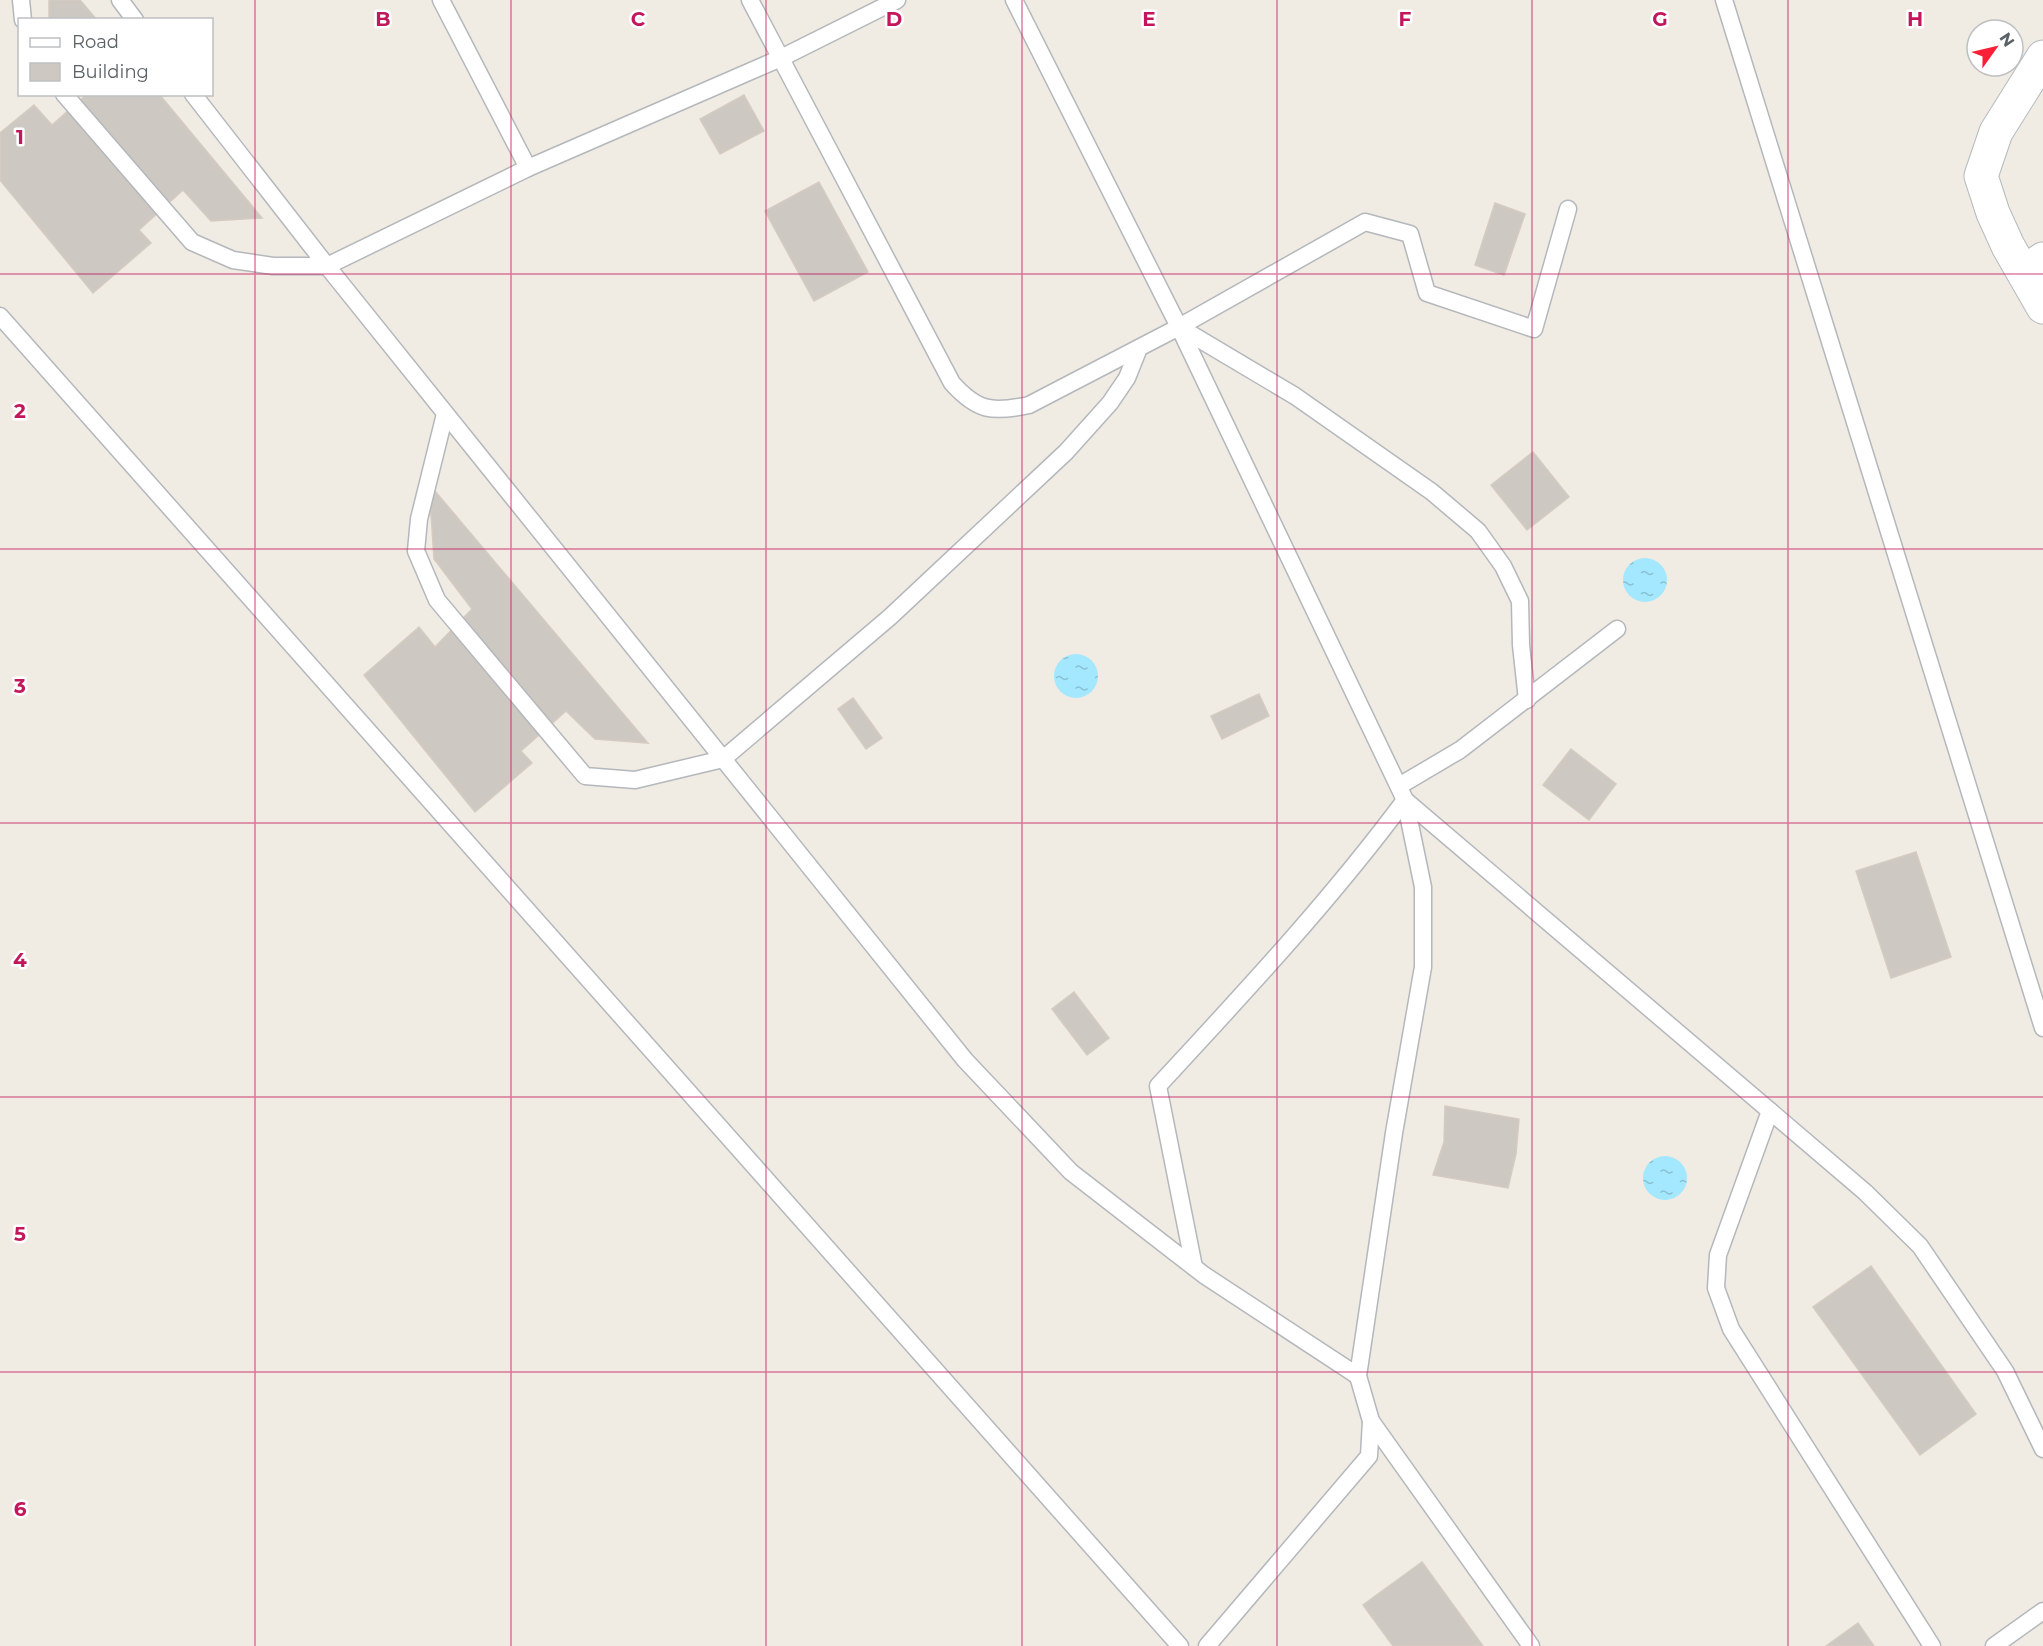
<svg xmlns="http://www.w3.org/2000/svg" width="2043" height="1646" viewBox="0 0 2043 1646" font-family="Montserrat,sans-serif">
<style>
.water{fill:url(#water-ripples)}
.building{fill:#cdc8c2;stroke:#d5cbc1;stroke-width:1.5}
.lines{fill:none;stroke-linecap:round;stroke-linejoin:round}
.lane-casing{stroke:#b4b8bc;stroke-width:19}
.street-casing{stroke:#b4b8bc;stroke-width:35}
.secondary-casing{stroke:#b5babf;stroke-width:35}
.lane{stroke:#fff;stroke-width:16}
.street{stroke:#fff;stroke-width:33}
.secondary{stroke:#fff;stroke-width:33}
.grid{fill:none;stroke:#c2185b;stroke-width:1.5;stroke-opacity:0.55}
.grid-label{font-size:20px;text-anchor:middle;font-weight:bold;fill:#c2185b;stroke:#fff;stroke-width:5;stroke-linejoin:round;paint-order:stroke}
</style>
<defs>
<pattern id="water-ripples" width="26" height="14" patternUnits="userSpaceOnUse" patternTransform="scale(1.5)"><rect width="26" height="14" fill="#a4e8ff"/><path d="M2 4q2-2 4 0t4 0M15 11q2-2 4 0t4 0" fill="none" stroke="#89bfd2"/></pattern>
</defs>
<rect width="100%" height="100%" fill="#f0ebe3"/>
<g class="water">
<circle cx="1645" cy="580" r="22"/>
<circle cx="1076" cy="676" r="22"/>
<circle cx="1665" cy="1178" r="22"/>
</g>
<g class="building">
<path d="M49,0H80L97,20H49Z"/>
<path d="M87,94H159L262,218L211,221L183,190L139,230L151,243L93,293L0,180V133L34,105L52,125Z"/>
<path d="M744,95L764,131L720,154L700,119Z"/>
<path d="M819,182L868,272L814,301L765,211Z"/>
<path d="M1495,203L1525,214L1504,275L1475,265Z"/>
<path d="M1533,452L1569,497L1527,530L1491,485Z"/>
<path d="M429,484L648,743L595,739L566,711L521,751L532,763L475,812L364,675L419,627L435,647L472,609L434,559Z"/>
<path d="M1259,694L1269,716L1222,739L1211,716Z"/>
<path d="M853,698L882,738L866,749L838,709Z"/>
<path d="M1571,749L1616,784L1589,820L1543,785Z"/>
<path d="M1916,852L1951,957L1891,978L1856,871Z"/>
<path d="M1074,992L1109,1038L1087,1055L1052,1009Z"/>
<path d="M1445,1106L1519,1119L1516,1154L1508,1188L1433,1175L1444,1142Z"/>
<path d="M1871,1266L1976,1414L1920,1455L1813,1307Z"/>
<path d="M1422,1562L1483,1646H1393L1363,1605Z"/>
<path d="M1858,1623L1874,1646H1826Z"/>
</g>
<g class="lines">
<g class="lane-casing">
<g id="lane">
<path d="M21,0L23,20"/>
<path d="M120,0L135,20"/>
<path d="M441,0L528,168"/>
<path d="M750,0L952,383C977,411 992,413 1029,405L1179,327L1365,222L1410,234L1427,293L1534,329L1568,209"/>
<path d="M1014,0L1179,327L1405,800L1423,887V967L1394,1133L1358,1376L1371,1421L1369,1456L1207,1646"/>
<path d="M1724,0L2043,1028"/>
<path d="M64,94L192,242L233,260L273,266H327L528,168L781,58L897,0"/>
<path d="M193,94L327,266L965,1060L1071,1172L1204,1275L1358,1376"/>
<path d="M0,316L1180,1646"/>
<path d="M1179,327L1295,396L1432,492L1478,531L1503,566L1520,601L1521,645L1527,700"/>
<path d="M445,414L419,519L416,551L437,600L585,776L635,780L723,759L890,617L1066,452L1110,403L1127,378L1139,348"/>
<path d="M1399,786L1460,750L1617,629"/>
<path d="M1770,1111L1718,1255L1716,1288L1731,1329L1932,1646"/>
<path d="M1194,1267L1158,1086C1244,993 1330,901 1405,800L1865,1192L1920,1246L2005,1371L2043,1449"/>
<path d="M1371,1421L1531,1646"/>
<path d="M1994,1646L2043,1611"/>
</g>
</g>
<g class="street-casing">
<path id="street" d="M2024,272L2043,259"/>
</g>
<g class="secondary-casing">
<path id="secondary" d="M2043,57L1996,132L1981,176L1993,213L2008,246L2043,307"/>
</g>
<use href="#lane" class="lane"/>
<use href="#street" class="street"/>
<use href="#secondary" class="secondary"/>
</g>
<path class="grid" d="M255,0V1646M511,0V1646M766,0V1646M1022,0V1646M1277,0V1646M1532,0V1646M1788,0V1646M0,274H2043M0,549H2043M0,823H2043M0,1097H2043M0,1372H2043"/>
<g class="grid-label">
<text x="383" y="26">B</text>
<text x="638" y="26">C</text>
<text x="894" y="26">D</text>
<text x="1149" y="26">E</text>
<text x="1405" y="26">F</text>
<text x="1660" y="26">G</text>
<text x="1915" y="26">H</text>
<text x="20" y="144">1</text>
<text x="20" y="418">2</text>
<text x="20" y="693">3</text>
<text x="20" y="967">4</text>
<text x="20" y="1241">5</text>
<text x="20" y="1516">6</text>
</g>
<rect x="18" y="18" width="195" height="78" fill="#ffffff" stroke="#bdc0c2" stroke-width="1.5"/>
<rect x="30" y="38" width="30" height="9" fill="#ffffff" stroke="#bdc0c2" stroke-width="1.5"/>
<text x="72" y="48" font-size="18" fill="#5b6266">Road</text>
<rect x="30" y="63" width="30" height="18" fill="#cdc8c2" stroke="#bdc0c2" stroke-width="1.5"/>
<text x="72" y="78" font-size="18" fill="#5b6266">Building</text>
<g transform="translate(1995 48) rotate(56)"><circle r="28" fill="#ffffff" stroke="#bdc0c2" stroke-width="1.5"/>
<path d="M0-4.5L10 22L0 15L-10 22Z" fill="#fa1f36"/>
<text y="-9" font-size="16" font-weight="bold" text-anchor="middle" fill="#5b6266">N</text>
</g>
</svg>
